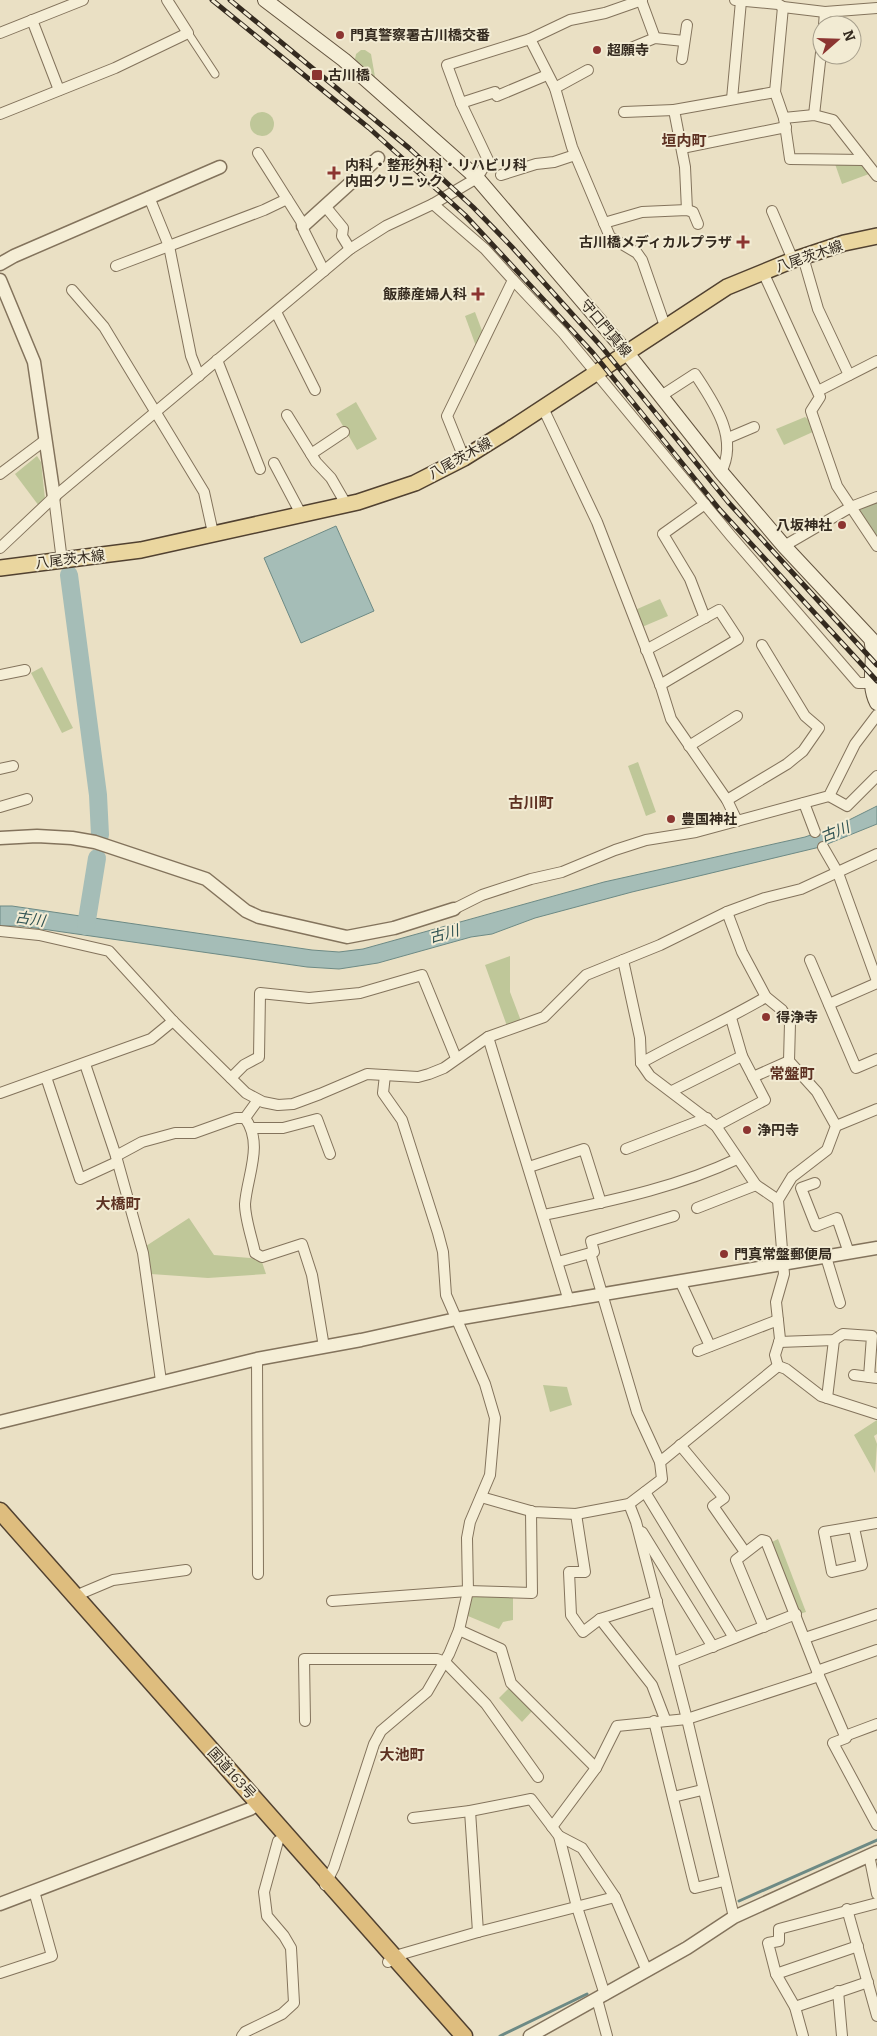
<svg xmlns="http://www.w3.org/2000/svg" width="877" height="2036" viewBox="0 0 877 2036" font-family="Bitter,'Noto Sans JP',serif">
<style>
.green{fill:#bfc799}
.cemetery{fill:#b6bc97}
.water{fill:#a5bdb7;stroke:#6d8a85}
.lines{fill:none;stroke-linecap:round;stroke-linejoin:round}
.stream{stroke:#6d8a85;stroke-width:3}
.river{stroke:#a5bdb7;stroke-width:18}
.pedestrian-casing{stroke:#83735c;stroke-width:9}
.minor-casing{stroke:#83735c;stroke-width:12}
.tertiary-casing{stroke:#83735c;stroke-width:15}
.secondary-casing{stroke:#64543f;stroke-width:16}
.primary-casing{stroke:#514130;stroke-width:18}
.trunk-casing{stroke:#514130;stroke-width:19}
.pedestrian{stroke:#f5eed6;stroke-width:7}
.minor{stroke:#f5eed6;stroke-width:10}
.tertiary{stroke:#f5eed6;stroke-width:12}
.secondary{stroke:#f5eed6;stroke-width:14}
.primary{stroke:#ead69f;stroke-width:15}
.trunk{stroke:#debd7e;stroke-width:16}
.rail-casing{stroke:#342a1f;stroke-width:5}
.rail{stroke:#f2ebd3;stroke-width:3;stroke-dasharray:9;stroke-linecap:butt}
.poi-dot{fill:#8c3531;stroke:#f2ebd3;stroke-width:2}
.labels{text-anchor:middle;stroke-width:4;stroke-linejoin:round;paint-order:stroke}
.poi-label{font-size:14px;font-weight:bold;fill:#342a1f;stroke:#f2ebd3;text-anchor:start}
.street-label{font-size:14px;fill:#342a1f;stroke:#f2ebd3}
.neighbourhood-label{font-size:15px;font-weight:bold;fill:#5d3122;stroke:#f2ebd3}
.water-label{font-size:15px;font-style:italic;fill:#2f5252;stroke:#f2ebd3}
</style>
<rect width="100%" height="100%" fill="#eae0c4"/>
<g class="green">
<path d="M361,50H365L371,54L375,77L355,59L356,54Z"/>
<circle cx="262" cy="124" r="12"/>
<path d="M834,161L864,162L869,174L842,184Z"/>
<path d="M475,312L484,336L477,349L465,316Z"/>
<path d="M356,402L377,439L357,450L336,414Z"/>
<path d="M805,417L810,421L815,431L784,445L776,429Z"/>
<path d="M37,456L41,462L45,499L39,506L15,474Z"/>
<path d="M660,599L668,616L642,627L635,610Z"/>
<path d="M42,667L73,728L62,733L31,673Z"/>
<path d="M638,762L656,812L646,816L628,766Z"/>
<path d="M510,956V992L521,1021L507,1026L485,965Z"/>
<path d="M189,1218L214,1255L261,1259L266,1274L208,1278L151,1274L146,1246Z"/>
<path d="M543,1385L567,1387L572,1405L550,1412Z"/>
<path d="M877,1420V1434L874,1436L877,1444L875,1473L854,1435Z"/>
<path d="M778,1539L806,1612L799,1614L772,1542Z"/>
<path d="M471,1594L513,1596V1620L503,1622L499,1629L468,1616Z"/>
<path d="M510,1687L533,1710L522,1722L499,1698Z"/>
</g>
<path class="cemetery" d="M877,502V538L859,509Z"/>
<g class="water">
<path d="M336,526L374,611L301,643L264,558Z"/>
<path d="M877,806V824L820,847L632,892L535,918L492,934L471,937L378,963L339,969L307,967L21,926H0V906H12L312,950L339,952L363,949L604,882L805,837L839,825Z"/>
</g>
<g class="lines">
<g class="stream">
<path d="M739,1901L877,1840"/>
<path d="M500,2036L587,1994"/>
</g>
<g class="river">
<path d="M69,575L98,795L100,835"/>
<path d="M86,926L97,858"/>
</g>
<g class="pedestrian-casing">
<path id="pedestrian" d="M188,33L215,74"/>
</g>
<g class="minor-casing">
<g id="minor">
<path d="M641,0L655,38"/>
<path d="M735,0L778,4L783,7L825,12L877,8"/>
<path d="M783,7L775,92L784,118L814,115L833,120L877,176"/>
<path d="M32,20L59,90"/>
<path d="M824,25L825,12"/>
<path d="M0,33L83,0"/>
<path d="M530,39L555,88L572,147L610,237L637,253L642,260L665,326"/>
<path d="M626,50L655,38L684,41"/>
<path d="M682,59L687,25"/>
<path d="M555,88L588,70"/>
<path d="M732,99L741,1"/>
<path d="M461,103L495,92L497,96L547,75"/>
<path d="M624,112L674,110"/>
<path d="M0,114L115,68L188,33L167,0"/>
<path d="M814,115L822,44"/>
<path d="M784,118L790,159L864,160"/>
<path d="M682,148L786,127"/>
<path d="M258,153L301,221L304,231L324,271"/>
<path d="M501,175L536,164L554,162L575,155"/>
<path d="M149,197L169,246L191,356L199,376"/>
<path d="M433,204L485,249L513,280L447,416L464,458"/>
<path d="M325,206L343,228L342,236L350,249"/>
<path d="M687,210L685,167L674,110L775,92"/>
<path d="M772,211L793,260"/>
<path d="M604,223L642,212L687,210L693,212L698,224"/>
<path d="M803,257L818,309L849,375"/>
<path d="M116,266L264,210L287,199"/>
<path d="M763,272L820,397L811,411L837,486L877,546"/>
<path d="M513,280L563,333L731,536L858,683H872"/>
<path d="M72,290L104,327L204,492L213,533"/>
<path d="M276,312L315,390"/>
<path d="M217,360L260,469"/>
<path d="M818,391L877,361"/>
<path d="M661,396L695,374C714,403 739,438 721,472"/>
<path d="M543,408L597,522L661,687L671,719L727,800L737,821"/>
<path d="M287,415L316,462L331,478L346,504"/>
<path d="M728,438L754,427"/>
<path d="M311,454L344,432"/>
<path d="M274,463L301,514"/>
<path d="M0,474L44,441"/>
<path d="M54,497L62,561"/>
<path d="M784,546L851,507L877,497"/>
<path d="M0,548L54,497L350,249L386,226L433,204L477,178L488,160L461,103L447,65L530,39L570,20L605,13L642,0"/>
<path d="M705,618L690,579L663,534L705,504"/>
<path d="M646,650L719,610L738,639L660,685"/>
<path d="M0,675L25,670"/>
<path d="M689,746L737,716"/>
<path d="M0,769L13,766"/>
<path d="M829,796L847,806L877,776"/>
<path d="M727,800L787,764L803,751L819,728L805,716L762,645"/>
<path d="M804,803L815,832"/>
<path d="M0,807L27,799"/>
<path d="M823,847L838,873L877,981"/>
<path d="M454,909L482,895L531,879L562,872L615,850L646,840L696,832L829,796L855,744L877,715"/>
<path d="M727,912L742,952L766,997L782,1010L790,1023L789,1061L817,1092L836,1126L827,1150L792,1177L778,1200L784,1274L776,1302L780,1339L775,1355L778,1366"/>
<path d="M0,931L39,935L109,951L173,1021L246,1093L263,1102L278,1105L293,1104L320,1094L367,1074L418,1077L429,1074L444,1068L488,1037L544,1017L586,975L660,945L727,912L765,898L801,889L877,854"/>
<path d="M623,960L640,1038L641,1063L650,1076L716,1126L756,1185L778,1200"/>
<path d="M810,960L856,1068L877,1059"/>
<path d="M829,1004L877,983"/>
<path d="M488,1037L569,1301"/>
<path d="M641,1063C682,1040 725,1021 766,997"/>
<path d="M85,1064L116,1156L143,1253L161,1381"/>
<path d="M46,1077L80,1179L117,1162"/>
<path d="M753,1077L789,1061"/>
<path d="M231,1078L244,1065L259,1057L260,993L309,998L360,993L422,975L456,1058"/>
<path d="M672,1091L742,1056"/>
<path d="M0,1093L151,1039L173,1021"/>
<path d="M258,1100L245,1118C264,1144 247,1176 245,1204C245,1219 252,1238 255,1253L262,1257L302,1244L312,1275L324,1347"/>
<path d="M716,1126L765,1100L742,1056L731,1018"/>
<path d="M836,1126L877,1109"/>
<path d="M253,1128H283L317,1119L330,1154"/>
<path d="M626,1149L707,1118"/>
<path d="M116,1156L142,1142L175,1133H194L236,1118H245"/>
<path d="M529,1167L584,1149L601,1203"/>
<path d="M815,1183L801,1188L816,1226L837,1218L849,1253"/>
<path d="M697,1208L756,1185"/>
<path d="M544,1215C609,1201 676,1188 737,1159"/>
<path d="M590,1253L637,1412L660,1462"/>
<path d="M826,1257L840,1303"/>
<path d="M558,1262L594,1252L591,1241L674,1216"/>
<path d="M680,1281L710,1346"/>
<path d="M779,1342L834,1340L843,1334L872,1336L869,1377"/>
<path d="M698,1351L778,1320"/>
<path d="M257,1359L258,1574"/>
<path d="M778,1366L786,1369L821,1396L877,1414"/>
<path d="M854,1375L877,1378"/>
<path d="M827,1398L834,1340"/>
<path d="M680,1445L724,1498L713,1506L745,1552"/>
<path d="M645,1492L734,1638"/>
<path d="M481,1497L534,1512L576,1514L629,1504L662,1479L660,1462L778,1366"/>
<path d="M629,1504L636,1522L687,1719L734,1917"/>
<path d="M576,1514L585,1572H569L571,1615L583,1632L600,1619L657,1601"/>
<path d="M854,1528L862,1565L832,1572L824,1532L877,1523"/>
<path d="M642,1532L713,1647"/>
<path d="M75,1596L113,1580L186,1570"/>
<path d="M332,1601L468,1591L532,1593L531,1511"/>
<path d="M600,1619L652,1685L665,1719"/>
<path d="M764,1627L736,1560L762,1540L766,1541L819,1676L845,1736L877,1724"/>
<path d="M459,1630L501,1649L511,1683L596,1768"/>
<path d="M805,1638L877,1614"/>
<path d="M673,1662L796,1614"/>
<path d="M817,1671L877,1650"/>
<path d="M305,1721L304,1659H437L445,1662L486,1704L538,1777"/>
<path d="M654,1721L695,1888L724,1881"/>
<path d="M845,1736L846,1738L833,1743L877,1825"/>
<path d="M673,1797L702,1790"/>
<path d="M470,1811L478,1932"/>
<path d="M413,1818L470,1811L531,1799L559,1836L577,1907L605,1995"/>
<path d="M552,1827L596,1768L617,1726L687,1719L819,1676"/>
<path d="M559,1836L582,1848L615,1897L647,1971"/>
<path d="M869,1855L877,1894"/>
<path d="M325,1885L334,1867L374,1744L381,1731L427,1692L449,1654L459,1630L468,1591L467,1538L470,1522L490,1475L495,1418L485,1384L446,1295L443,1252L438,1233L402,1120L383,1093L385,1075"/>
<path d="M847,1909L877,2016"/>
<path d="M388,1962L395,1956L478,1932L615,1897"/>
<path d="M0,1973L52,1956L34,1891"/>
<path d="M776,1974L858,1946"/>
<path d="M838,1991L842,2036"/>
<path d="M597,1999L607,2036"/>
<path d="M795,2007L868,1982"/>
<path d="M242,2036L245,2032L282,2014L294,2003L291,1948L284,1936L267,1916L264,1892L278,1841"/>
<path d="M803,2036L795,2007L776,1974L768,1943L779,1941V1929L877,1903"/>
</g>
</g>
<g class="tertiary-casing">
<g id="tertiary">
<path d="M303,226L378,158"/>
<path d="M0,264L14,256L220,167"/>
<path d="M0,280L34,362L54,497"/>
<path d="M0,838L37,836L72,838L95,842L206,879L246,911L259,917L347,937L394,928L454,909"/>
<path d="M0,1422L257,1359L361,1340L456,1319L877,1248"/>
<path d="M0,1904L250,1809L259,1803"/>
<path d="M530,2036L687,1948L734,1917L877,1852"/>
</g>
</g>
<g class="secondary-casing">
<path id="secondary" d="M265,0L344,60L477,178L627,353L721,472L784,546L871,639C877,660 866,682 877,703"/>
</g>
<g class="primary-casing">
<path id="primary" d="M0,568L141,550L358,502L415,483L464,458L509,430L727,287L793,260L844,243L877,236"/>
</g>
<g class="trunk-casing">
<path id="trunk" d="M0,1511L464,2036"/>
</g>
<use href="#pedestrian" class="pedestrian"/>
<use href="#minor" class="minor"/>
<use href="#tertiary" class="tertiary"/>
<use href="#secondary" class="secondary"/>
<use href="#primary" class="primary"/>
<use href="#trunk" class="trunk"/>
<g class="rail-casing">
<g id="rail">
<path d="M212,0L369,128L465,215L593,353L720,510L877,681"/>
<path d="M230,0L409,148L473,207L512,247L601,346L728,502L877,665"/>
</g>
</g>
<use href="#rail" class="rail"/>
</g>
<g class="poi-dot">
<circle cx="340" cy="35" r="5"/>
<circle cx="597" cy="50" r="5"/>
<rect x="311" y="69" width="12" height="12" rx="2.5"/>
<path d="M331.5 165.5h5v5h5v5h-5v5h-5v-5h-5v-5h5z"/>
<path d="M740.5 234.5h5v5h5v5h-5v5h-5v-5h-5v-5h5z"/>
<path d="M475.5 286.5h5v5h5v5h-5v5h-5v-5h-5v-5h5z"/>
<circle cx="842" cy="525" r="5"/>
<circle cx="671" cy="819" r="5"/>
<circle cx="766" cy="1017" r="5"/>
<circle cx="747" cy="1130" r="5"/>
<circle cx="724" cy="1254" r="5"/>
</g>
<g class="labels">
<g class="poi-label">
<text x="350" y="40">門真警察署古川橋交番</text>
<text x="607" y="55">超願寺</text>
<text x="328" y="80">古川橋</text>
<text x="345" y="170">内科・整形外科・リハビリ科<tspan x="345" dy="16">内田クリニック</tspan></text>
<text x="732" y="247" text-anchor="end">古川橋メディカルプラザ</text>
<text x="467" y="299" text-anchor="end">飯藤産婦人科</text>
<text x="832" y="530" text-anchor="end">八坂神社</text>
<text x="681" y="824">豊国神社</text>
<text x="776" y="1022">得浄寺</text>
<text x="757" y="1135">浄円寺</text>
<text x="734" y="1259">門真常盤郵便局</text>
</g>
<g class="street-label">
<text transform="translate(809 256) rotate(-19)" y="5">八尾茨木線</text>
<text transform="translate(606 328) rotate(50)" y="5">守口門真線</text>
<text transform="translate(460 458) rotate(-29)" y="5">八尾茨木線</text>
<text transform="translate(70 559) rotate(-7)" y="5">八尾茨木線</text>
<text transform="translate(232 1773) rotate(48)" y="5">国道163号</text>
</g>
<g class="neighbourhood-label">
<text x="684" y="146">垣内町</text>
<text x="531" y="808">古川町</text>
<text x="792" y="1079">常盤町</text>
<text x="118" y="1209">大橋町</text>
<text x="402" y="1760">大池町</text>
</g>
<g class="water-label">
<text transform="translate(835 832) rotate(-22)" y="5">古川</text>
<text transform="translate(30 919) rotate(8)" y="5">古川</text>
<text transform="translate(444 934) rotate(-15)" y="5">古川</text>
</g>
</g>
<g transform="translate(837 40) rotate(70)"><circle r="24" fill="#f2ebd3" stroke="#a69e8b"/>
<path d="M0-4L9 19L0 12L-9 19Z" fill="#8c3531"/>
<text y="-8" font-size="14" font-weight="bold" text-anchor="middle" fill="#342a1f">N</text>
</g>
</svg>
